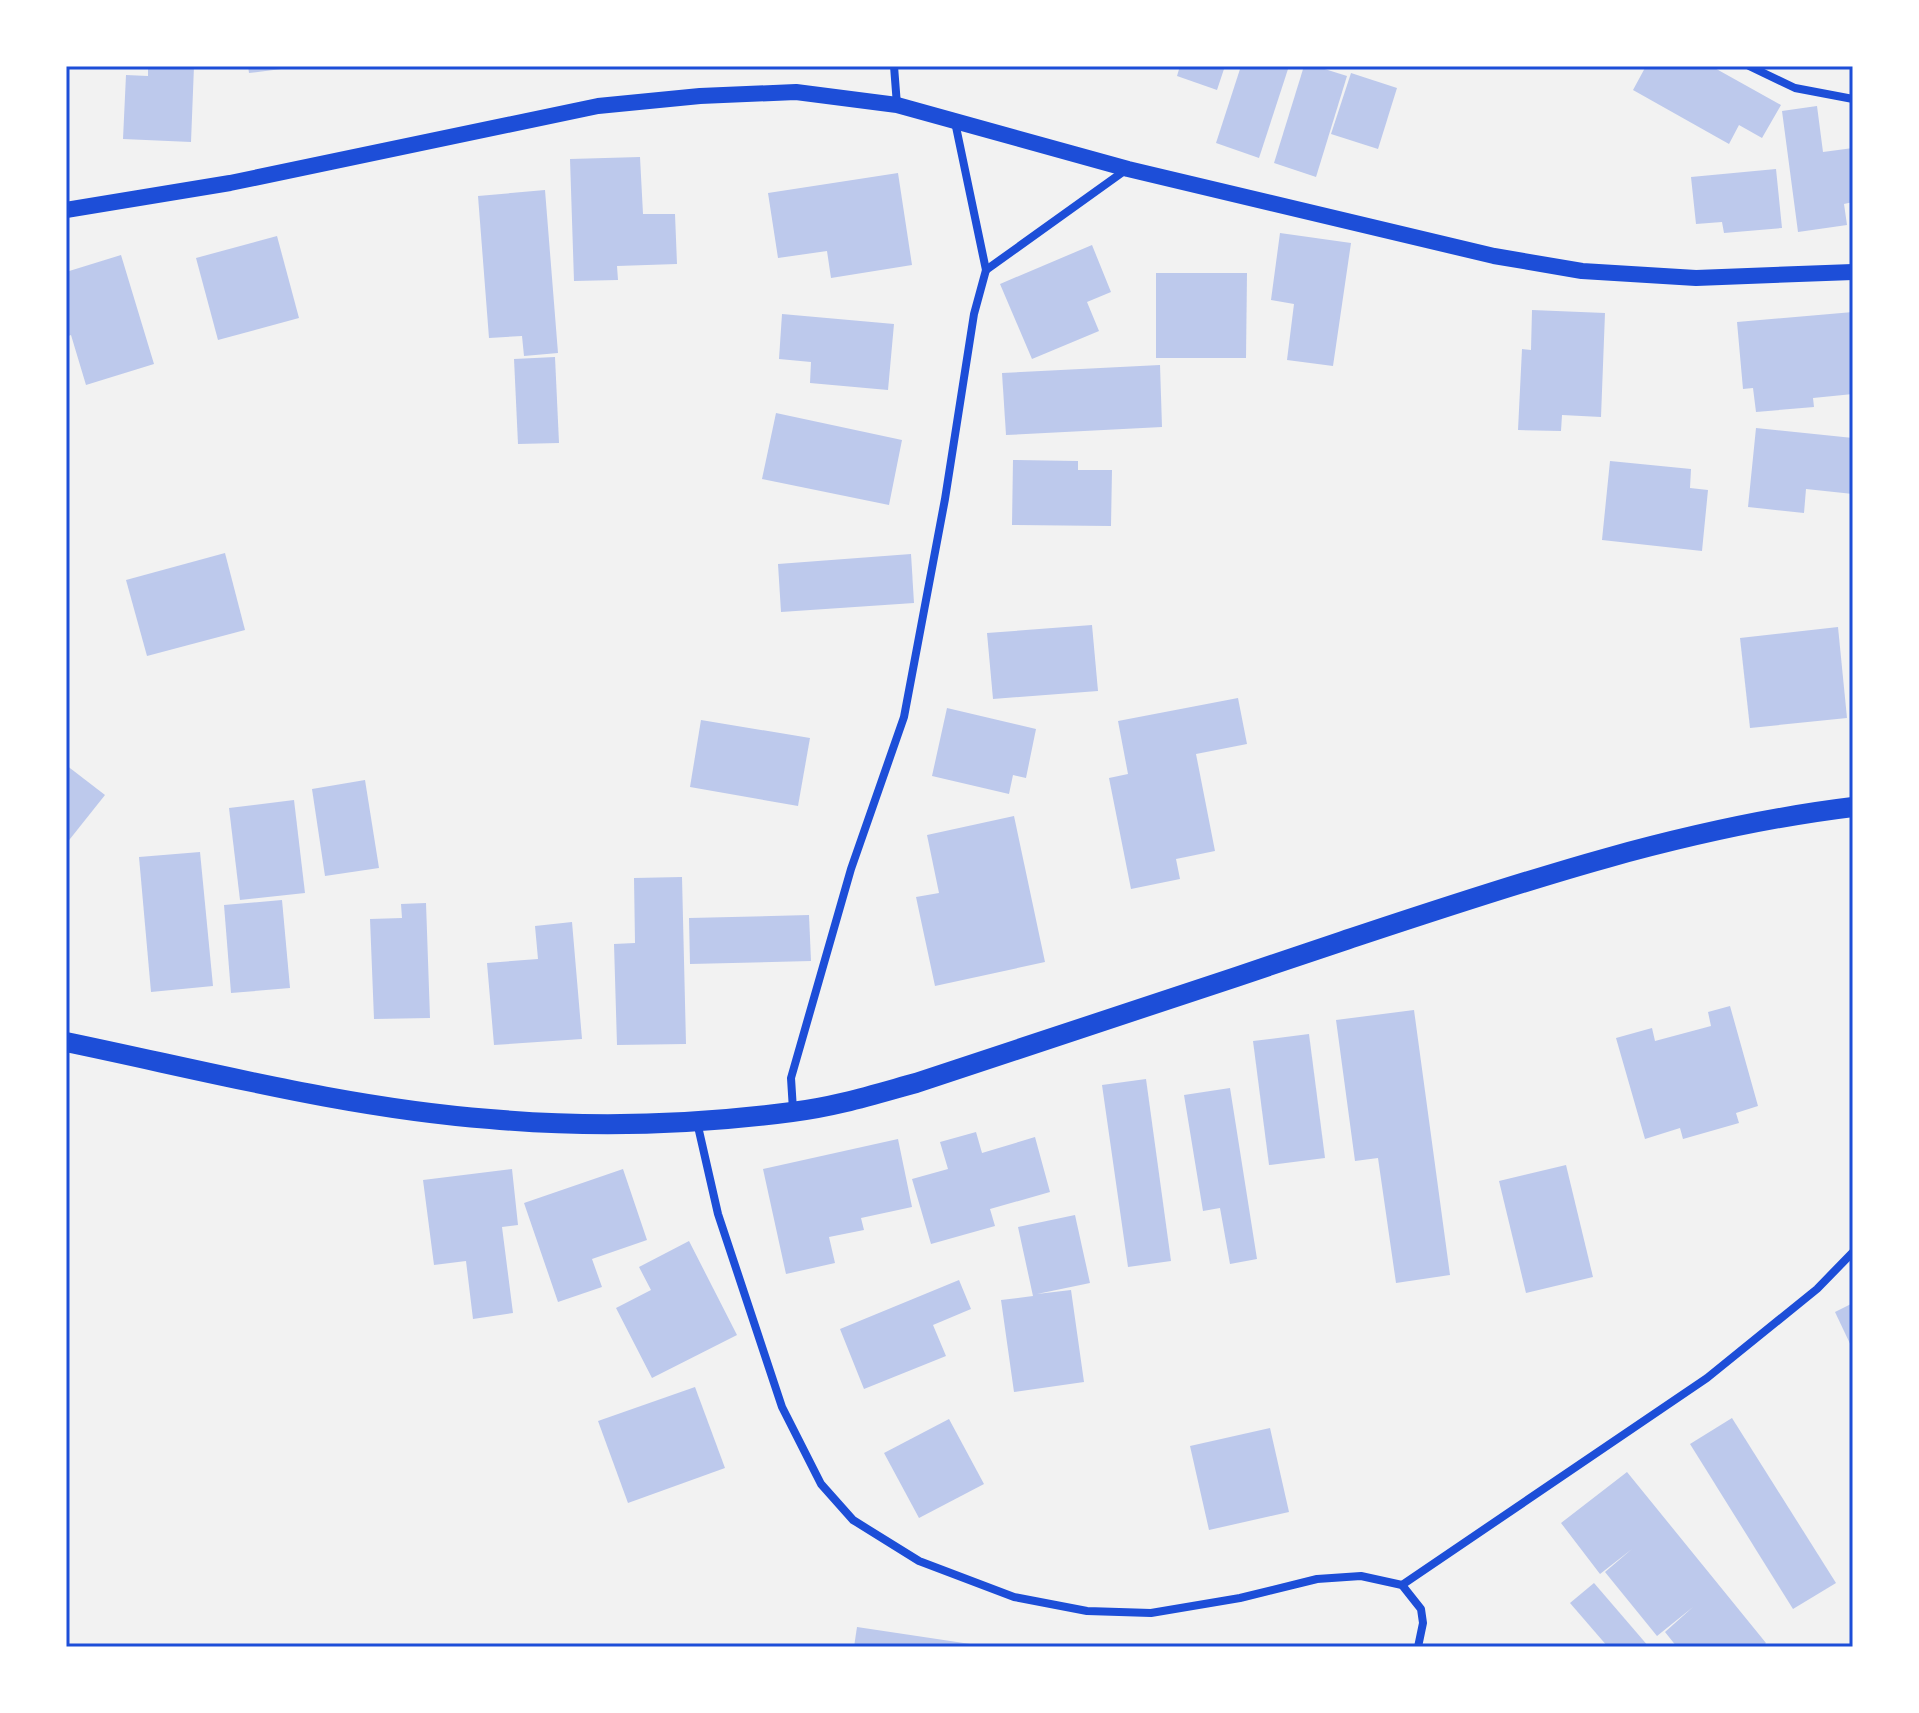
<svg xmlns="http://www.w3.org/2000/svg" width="1919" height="1713" viewBox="0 0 1919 1713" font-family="Barlow,sans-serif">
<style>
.building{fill:#bdc9ec}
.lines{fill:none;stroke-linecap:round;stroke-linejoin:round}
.minor{stroke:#1d4ed8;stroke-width:8}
.secondary{stroke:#1d4ed8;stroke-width:16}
.primary{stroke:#1d4ed8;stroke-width:20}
.neatline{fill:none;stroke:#1d4ed8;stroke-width:3}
</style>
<rect width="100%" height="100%" fill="#f2f2f2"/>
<g class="building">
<path d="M148,66H194L191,142L123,139L126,75L148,76Z"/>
<path d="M248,66H289V68L249,73Z"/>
<path d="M1180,66H1225L1217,90L1177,76Z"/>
<path d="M1241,66H1289L1259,158L1216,143Z"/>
<path d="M1304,66H1315L1347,76L1316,177L1274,163Z"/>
<path d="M1646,66H1711L1781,105L1762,138L1739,125L1729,144L1633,90Z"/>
<path d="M1351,73L1397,88L1378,149L1331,134Z"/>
<path d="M1817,106L1823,152L1853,148V202L1844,204L1847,225L1798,232L1782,111Z"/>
<path d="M640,157L643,214H675L677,264L617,266L618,280L574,281L570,159Z"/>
<path d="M1776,169L1782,228L1724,233L1722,222L1696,224L1691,177Z"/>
<path d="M898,173L912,265L831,278L827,251L778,258L768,193Z"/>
<path d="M545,190L558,353L524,356L522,336L489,338L478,196Z"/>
<path d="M1280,233L1351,243L1333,366L1287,360L1294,304L1271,300Z"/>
<path d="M277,236L299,318L218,340L196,258Z"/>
<path d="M1092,245L1111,292L1087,302L1099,331L1032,359L1000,284Z"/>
<path d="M121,255L154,364L86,385L71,335L66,337V272Z"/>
<path d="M1156,273H1247L1246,358H1156Z"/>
<path d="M1532,310L1605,313L1601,417L1562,415L1561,431L1518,430L1522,349L1531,350Z"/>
<path d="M1853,312V394L1813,398L1814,407L1756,412L1753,388L1743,389L1737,322Z"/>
<path d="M782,314L894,324L888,390L810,383L811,362L779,359Z"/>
<path d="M555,357L559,443L518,444L514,359Z"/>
<path d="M1160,365L1162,427L1006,435L1002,373Z"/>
<path d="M776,413L902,440L889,505L762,479Z"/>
<path d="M1756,428L1853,438V494L1806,489L1804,513L1748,507Z"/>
<path d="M1013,460L1078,461V470H1112L1111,526L1012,525Z"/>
<path d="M1610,461L1691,469L1690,488L1708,490L1702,551L1602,540Z"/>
<path d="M225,553L245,630L147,656L126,580Z"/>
<path d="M911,554L914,603L781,612L778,564Z"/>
<path d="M1092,625L1098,691L993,699L987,633Z"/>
<path d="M1838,627L1847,718L1750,728L1740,638Z"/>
<path d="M1238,698L1247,744L1196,754L1215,851L1176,859L1180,879L1131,889L1109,778L1128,774L1118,721Z"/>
<path d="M947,708L1036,729L1026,778L1013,775L1009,794L932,776Z"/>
<path d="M701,720L810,738L798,806L690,787Z"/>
<path d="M66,765L105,795L66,844Z"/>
<path d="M365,780L379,868L325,876L312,789Z"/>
<path d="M294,800L305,893L240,900L229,808Z"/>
<path d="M1014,816L1045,962L935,986L916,897L939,893L927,835Z"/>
<path d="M200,852L213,986L151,992L139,857Z"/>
<path d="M682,877L686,1044L617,1045L614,944L635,943L634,878Z"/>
<path d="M282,900L290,988L231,993L224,905Z"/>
<path d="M426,903L430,1018L374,1019L370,919L402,918L401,904Z"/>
<path d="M809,915L811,961L690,964L689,918Z"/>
<path d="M572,922L582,1039L494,1045L487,963L538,959L535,926Z"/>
<path d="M1730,1006L1758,1106L1736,1113L1739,1123L1683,1139L1680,1128L1645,1139L1616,1038L1652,1028L1655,1041L1711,1026L1708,1012Z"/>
<path d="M1414,1010L1450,1275L1396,1283L1378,1158L1355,1161L1336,1020Z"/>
<path d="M1309,1034L1325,1158L1269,1165L1253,1041Z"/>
<path d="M1146,1079L1171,1261L1128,1267L1102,1085Z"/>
<path d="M1230,1088L1257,1259L1230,1264L1220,1208L1203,1211L1184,1095Z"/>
<path d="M976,1132L982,1153L1035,1137L1050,1192L990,1209L995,1226L931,1244L912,1179L948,1169L940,1142Z"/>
<path d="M898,1139L912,1207L861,1218L864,1230L829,1237L835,1263L786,1274L763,1169Z"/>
<path d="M1566,1165L1593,1277L1526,1293L1499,1181Z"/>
<path d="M512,1169L518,1225L502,1227L513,1313L473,1319L466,1261L434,1265L423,1180Z"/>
<path d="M623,1169L647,1240L592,1259L602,1287L558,1302L524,1203Z"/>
<path d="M1075,1215L1090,1283L1037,1294L1071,1290L1084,1382L1014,1392L1001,1300L1033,1296L1018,1227Z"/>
<path d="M689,1241L737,1335L652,1378L616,1308L651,1290L639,1267Z"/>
<path d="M959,1280L971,1309L933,1325L946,1356L864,1389L840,1329Z"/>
<path d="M1853,1303V1350L1835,1312Z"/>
<path d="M695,1387L725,1468L628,1503L598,1421Z"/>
<path d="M1732,1418L1836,1583L1793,1609L1690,1444Z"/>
<path d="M949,1419L984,1484L919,1518L884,1453Z"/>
<path d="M1270,1428L1289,1512L1209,1530L1190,1446Z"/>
<path d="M1627,1472L1766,1643L1762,1647H1677L1665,1632L1693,1607L1657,1636L1605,1572L1632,1549L1600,1574L1561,1523Z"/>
<path d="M1594,1583L1649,1647H1608L1570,1603Z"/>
<path d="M857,1627L977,1645V1647H854Z"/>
</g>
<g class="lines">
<g class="minor">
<path d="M894,66L897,105"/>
<path d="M1749,66L1795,88L1853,99"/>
<path d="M955,122L986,270"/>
<path d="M793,1110L791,1078L851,869L904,717L945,499L974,314L986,270L1127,169"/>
<path d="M697,1122L718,1214L782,1407L821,1484L853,1520L919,1561L1014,1597L1087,1611L1151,1613L1240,1598L1317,1579L1361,1576L1402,1585L1421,1609L1423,1623L1418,1647"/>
<path d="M1402,1585L1707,1378L1817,1289L1853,1252"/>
</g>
<path class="secondary" d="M66,210L230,183L598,106L700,96L796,92L897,105L1128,169L1494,256L1582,271L1696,278L1853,272"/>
<path class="primary" d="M66,1042C206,1071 347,1108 490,1119C590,1128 693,1125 792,1112C835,1107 876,1094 916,1083C1059,1036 1201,989 1343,941C1509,886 1679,828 1853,807"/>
</g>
<rect width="1919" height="1713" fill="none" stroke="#ffffff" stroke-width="136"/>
<rect x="68" y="68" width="1783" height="1577" class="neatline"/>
</svg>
